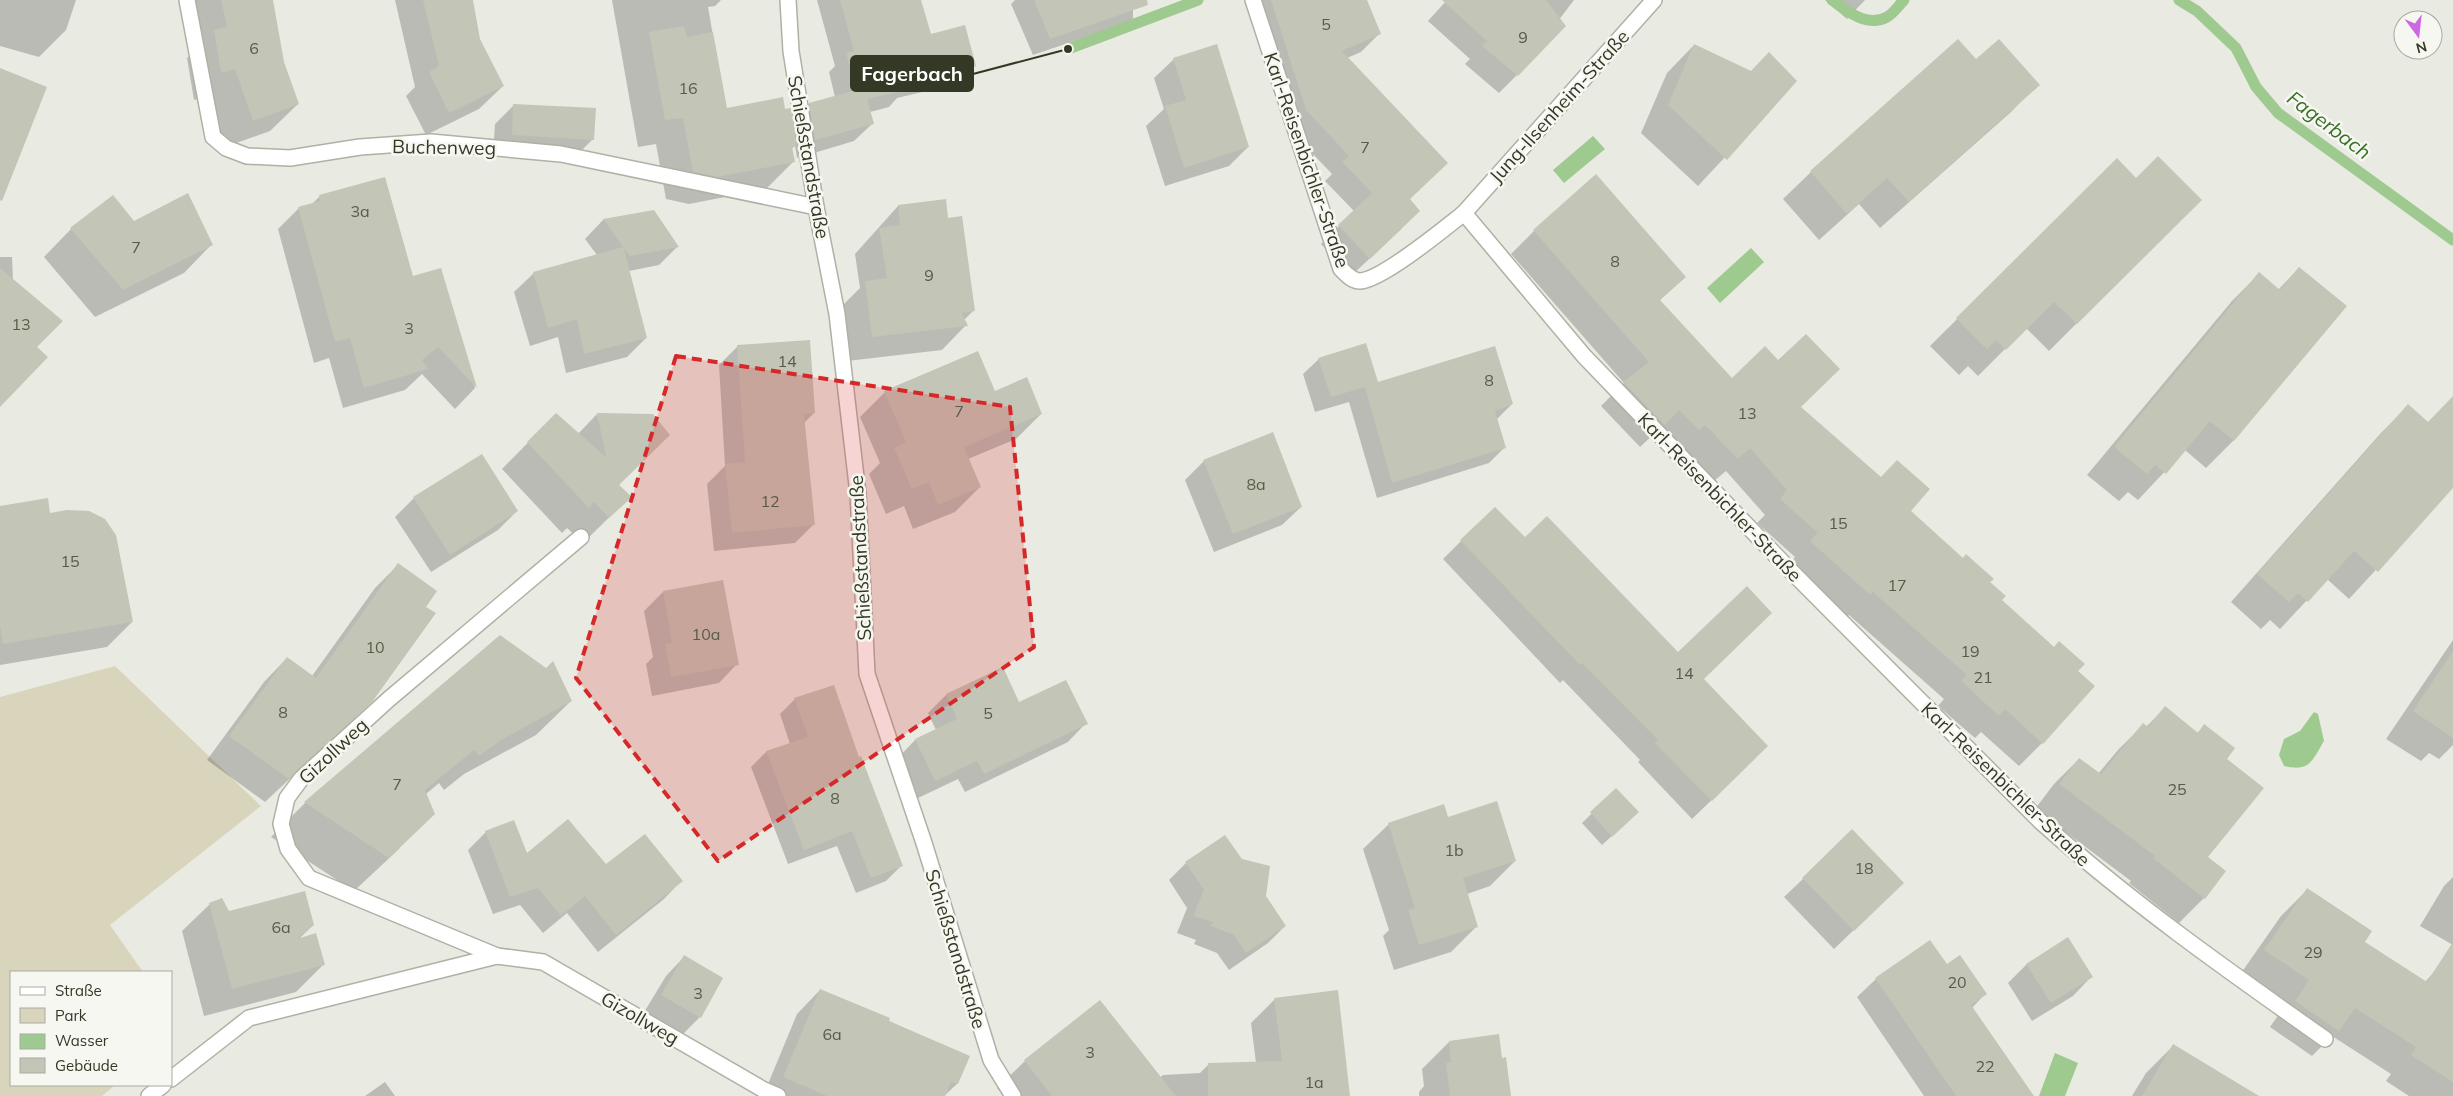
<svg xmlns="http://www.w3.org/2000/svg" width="2453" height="1096" viewBox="0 0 2453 1096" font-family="Mulish,sans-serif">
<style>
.green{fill:#d9d5bd}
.water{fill:#9fca8f}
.shadow{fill:#0003}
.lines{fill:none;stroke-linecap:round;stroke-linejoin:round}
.stream{stroke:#9fca8f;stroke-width:11}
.building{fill:#c3c5b7}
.minor-casing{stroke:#afb1a5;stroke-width:18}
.minor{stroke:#fff;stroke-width:15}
.marked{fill:#d62828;fill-opacity:0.2;stroke:#d62828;stroke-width:4;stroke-dasharray:10 6;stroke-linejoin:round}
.labels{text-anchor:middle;stroke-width:5;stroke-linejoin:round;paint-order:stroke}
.number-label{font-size:16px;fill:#575c49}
.street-label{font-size:19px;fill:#333924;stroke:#f7f7f2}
.water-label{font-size:20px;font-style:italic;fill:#376f24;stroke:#f7f7f2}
.leader{fill:none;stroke:#333924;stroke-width:2}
.callout-dot{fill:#333924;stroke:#f7f7f2;stroke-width:2}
.callout{fill:#333924;stroke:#333924;stroke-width:2}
.callout-label{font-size:20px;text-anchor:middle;font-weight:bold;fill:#fff}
</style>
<rect width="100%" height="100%" fill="#e9eae2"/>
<path class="green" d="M115,666L261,806L110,925L143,972H11V1085H115L102,1096H0V697Z"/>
<g class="water">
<path d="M1593,136L1605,149L1564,183L1553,170Z"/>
<path d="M1751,248L1764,262L1720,303L1707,288Z"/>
<path d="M2314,712L2318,714L2324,741C2312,761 2310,772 2284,766L2279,755L2284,739L2300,731Z"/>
<path d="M2055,1053L2078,1063L2065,1096H2039Z"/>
</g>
<g class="shadow">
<path d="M0,0H76L66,30L39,57L0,46Z"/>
<path d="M189,0H271L283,62L298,104L270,131L225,147L208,96L194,100L187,58L198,47Z"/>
<path d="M395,0H472L479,39L503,86L479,109L426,135L406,96L415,87Z"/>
<path d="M612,0H721L715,6L708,7L726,110L784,111L792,122L809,104L835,97L829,72L835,66L817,0H920L930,35L975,66L956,84L897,98L889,107L870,112L873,123L854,141L797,158L795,146L791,149L793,162L766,189L689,204L666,199L656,144L638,147Z"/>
<path d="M1015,0H1133V19L1115,37L1080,50L1077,40L1033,55L1011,4Z"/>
<path d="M1251,0H1365L1379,34L1361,52L1347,58L1408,200L1401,229L1351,276L1321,244L1354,211L1325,181L1332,174L1288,128Z"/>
<path d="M1447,0H1574L1517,75L1499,93L1465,64L1470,59L1428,21Z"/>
<path d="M1825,0H1865L1847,19Z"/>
<path d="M1958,41L1976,61L2038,84L2011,112L1880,228L1859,204L1819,240L1783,199L1811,172Z"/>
<path d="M1694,45L1751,72L1796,81L1698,186L1641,133L1667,73Z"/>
<path d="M1216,46L1248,147L1229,166L1165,186L1146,126L1164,109L1154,78L1173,60Z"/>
<path d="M514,105L593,139L574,158L493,153L495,124Z"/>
<path d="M2117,160L2136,179L2200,200L2049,351L2026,328L1978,376L1968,366L1959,375L1930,346Z"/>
<path d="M113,197L134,223L211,245L184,273L95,317L44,257L71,229Z"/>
<path d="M319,197L412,278L441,269L475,388L455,409L422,374L405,390L343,408L329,358L314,363L278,229L299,208L312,204Z"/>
<path d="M898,206L947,220L973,311L964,320L966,325L942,350L847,361L841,307L860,288L855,254Z"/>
<path d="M654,212L677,247L659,265L629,271L646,338L627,357L566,373L558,337L530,346L514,292L533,274L597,255L585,239L603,220Z"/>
<path d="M1534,231L1684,277L1659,301L1732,380L1799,407L1988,583L2001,601L2077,672L2042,743L2019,766L1981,732L1975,738L1938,706L1944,699L1849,615L1846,617L1788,565L1795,557L1757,523L1765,515L1726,471L1714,481L1655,433L1640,447L1601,406L1624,383L1511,254Z"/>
<path d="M0,257H12L13,281L35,347L0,405Z"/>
<path d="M2299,268L2345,306L2233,441L2206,468L2185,450L2138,500L2128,492L2119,501L2087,475L2232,301L2259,274L2278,290Z"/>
<path d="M738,346L814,413L804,423L814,524L795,543L714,551L707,484L725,466L719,365Z"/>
<path d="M1319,359L1377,384L1512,404L1496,420L1505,447L1489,463L1377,498L1349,402L1315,412L1303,374Z"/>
<path d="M885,392L1041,414L1016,439L968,459L980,487L955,512L913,529L904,506L886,514L869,474L880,463L860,417Z"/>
<path d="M2408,406L2427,423L2453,406V486L2349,599L2327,579L2280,629L2270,620L2261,629L2231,602L2381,433Z"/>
<path d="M556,414L578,434L597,414L617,485L630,497L583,543L567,528L562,533L502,469Z"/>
<path d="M1204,461L1301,507L1282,525L1214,552L1185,480Z"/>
<path d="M414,498L517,511L498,530L431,572L395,517Z"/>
<path d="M0,509L49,514L132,622L107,647L0,665Z"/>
<path d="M1525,539L1678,653L1703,679L1748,765L1692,819L1638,762L1640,760L1563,680L1560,683L1443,559L1461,541Z"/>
<path d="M398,565L347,725L265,802L207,760L264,682L287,658L312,676L375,588Z"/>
<path d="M663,592L737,664L719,683L652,696L646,664L653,657L644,611Z"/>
<path d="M500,637L571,701L536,735L464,774L444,790L439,783L426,794L399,849L354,891L271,837L305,803Z"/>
<path d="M2453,640V745L2439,759L2429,753L2421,761L2386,739Z"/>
<path d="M946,695L1018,704L1086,723L1068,742L965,792L958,779L916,799L897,759L915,740L936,730L928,713Z"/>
<path d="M795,699L858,758L902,865L886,881L856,893L837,846L788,864L751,767L766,752L790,744L780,714Z"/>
<path d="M2165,708L2197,733L2205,726L2225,759L2206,858L2204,898L2179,923L2129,883L2131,881L2035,809L2054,784L2079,759L2098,774L2118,750L2143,725L2146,727Z"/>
<path d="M1616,790L1628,821L1602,845L1582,823Z"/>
<path d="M1447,818L1515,861L1490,886L1467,894L1477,926L1451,952L1394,970L1383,936L1389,930L1363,849L1389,824Z"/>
<path d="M486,832L527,855L605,865L681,881L664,899L598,952L567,913L543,933L520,905L493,914L468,850Z"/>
<path d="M1186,863L1265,896L1285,926L1268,943L1229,970L1217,953L1194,944L1196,940L1177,933L1187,908L1169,880Z"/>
<path d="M2453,877V945L2420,926L2444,886Z"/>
<path d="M1803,879L1884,901L1834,949L1784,897Z"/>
<path d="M2307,890L2363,942L2425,982L2434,972L2453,985V1096H2409L2386,1081L2391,1074L2332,1036L2312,1056L2270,1027L2284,1007L2239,976L2281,916Z"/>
<path d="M210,904L228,912L313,925L298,940L323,965L296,992L204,1016L182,931Z"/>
<path d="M684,957L700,1017L681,1036L643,1014L666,976Z"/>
<path d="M2027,964L2091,977L2073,996L2032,1021L2008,983Z"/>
<path d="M1946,966L1985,994L1972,1008L2032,1096H1924L1857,997L1876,979Z"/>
<path d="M820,990L968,1057L957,1084L944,1096H763L797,1014Z"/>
<path d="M1275,999L1349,1096H1141L1163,1075L1200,1073L1208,1065L1256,1063L1251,1023Z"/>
<path d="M1449,1042L1500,1060L1510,1096H1419V1092L1424,1086L1422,1069Z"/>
<path d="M2173,1046L2257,1096H2132L2146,1073Z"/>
<path d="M1025,1061L1137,1096H1004L997,1088Z"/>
<path d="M385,1082L395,1096H365Z"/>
</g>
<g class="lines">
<g class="stream">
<path d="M1832,0C1846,11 1868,28 1887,17C1893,14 1899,5 1904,0"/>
<path d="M2179,0L2197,11L2236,48L2256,87L2278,113L2453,240"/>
<path d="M1068,49L1198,0"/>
</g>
</g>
<g class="building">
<path d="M221,0H273L284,62L299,104L253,121L235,69L221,73L214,30L227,27Z"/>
<path d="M423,0H473L480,39L504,86L449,113L429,72L439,66Z"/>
<path d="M840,0H921L931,34L965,25L976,66L906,83L908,90L867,99L874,124L815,140L809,103L856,90L846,53L854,51Z"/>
<path d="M1034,0H1147L1148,5L1050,39Z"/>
<path d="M1271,0H1367L1381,34L1342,51L1448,163L1410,199L1420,211L1370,259L1338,225L1372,193L1342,162L1349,156L1306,110Z"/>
<path d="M1442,0H1546L1566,26L1518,76L1482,46L1487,41Z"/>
<path d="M684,26L687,37L713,32L727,108L783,97L785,109L791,108L797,146L792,147L795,162L717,177L693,172L683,118L665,120L649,32Z"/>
<path d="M1958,39L1976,59L1999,39L2040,85L1909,202L1887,178L1847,214L1810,171Z"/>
<path d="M1217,44L1249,147L1184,168L1165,106L1186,100L1173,58Z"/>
<path d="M1694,44L1751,71L1769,52L1797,81L1727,160L1668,105Z"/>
<path d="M0,68L47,87L2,201L0,200Z"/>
<path d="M513,104L596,108L594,140L512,135Z"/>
<path d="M2158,156L2202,200L2077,324L2054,302L2006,350L1996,340L1987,349L1956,318L2117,158L2136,178Z"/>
<path d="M1596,174L1686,277L1660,300L1732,378L1765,346L1778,360L1806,334L1840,369L1801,407L1881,477L1897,460L1930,489L1911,511L1963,558L1966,554L1994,579L1990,582L2006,596L2002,600L2054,647L2059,641L2085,664L2078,671L2095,686L2043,744L2005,709L1999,716L1961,681L1967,675L1873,592L1870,595L1810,541L1818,533L1780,499L1787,490L1750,448L1738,459L1705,425L1699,430L1679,410L1665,425L1623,382L1649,362L1533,230Z"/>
<path d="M385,177L413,276L441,268L477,388L438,347L422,360L428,369L364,388L350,338L335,342L298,207L320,201L319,195Z"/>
<path d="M188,193L213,245L123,290L70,228L113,195L134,221Z"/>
<path d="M946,199L948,218L962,216L975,311L962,313L968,326L872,337L865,281L887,278L879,228L900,225L898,205Z"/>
<path d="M654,210L679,247L630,256L624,249L647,338L584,354L577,319L548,328L533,272L623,247L603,219Z"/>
<path d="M2299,267L2347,306L2234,441L2210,421L2166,474L2155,465L2147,474L2114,447L2259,272L2280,290Z"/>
<path d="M0,268L63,321L37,347L48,357L0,407Z"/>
<path d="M810,340L815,413L804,414L815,525L732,533L725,464L745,462L737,345Z"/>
<path d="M1366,343L1378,382L1495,346L1513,404L1495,411L1506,448L1392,483L1365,387L1331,397L1318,358Z"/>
<path d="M978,351L995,391L1027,377L1042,414L964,447L981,487L938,505L929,482L912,489L894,448L906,442L884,391Z"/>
<path d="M2453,396V488L2378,572L2354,551L2308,602L2298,593L2289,602L2257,574L2408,404L2428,422Z"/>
<path d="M556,413L606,457L597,413L653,414L670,435L619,485L632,497L609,518L594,502L589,508L527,442Z"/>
<path d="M1273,432L1302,507L1233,534L1203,460Z"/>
<path d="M482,454L518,511L450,555L413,497Z"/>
<path d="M48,498L50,513L67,510L89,511L105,519L116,535L133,622L3,644L0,626V506Z"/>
<path d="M1495,507L1525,537L1547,516L1678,652L1747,586L1772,613L1704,679L1768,746L1712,801L1655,743L1658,740L1582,663L1580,665L1460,540Z"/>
<path d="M398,563L437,591L426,607L436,613L372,702L289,779L229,736L287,657L316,678Z"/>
<path d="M723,580L739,665L671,677L665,644L672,643L663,591Z"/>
<path d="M500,635L546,668L553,661L572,701L501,740L479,756L474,750L425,790L435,814L389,858L304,802Z"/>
<path d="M2453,651V738L2413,711Z"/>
<path d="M1003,667L1019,702L1066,680L1088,724L984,774L977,761L935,781L915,739L957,719L946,694Z"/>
<path d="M834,685L859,757L861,756L903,866L871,878L852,831L804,850L766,751L808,737L794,698Z"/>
<path d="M2165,706L2198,733L2204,724L2235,748L2227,759L2264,788L2208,857L2226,871L2205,899L2153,858L2155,856L2059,784L2079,758L2101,774L2143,723L2148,727Z"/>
<path d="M1616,788L1639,812L1612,837L1590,812Z"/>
<path d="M1497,801L1516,861L1463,878L1478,927L1419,945L1408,910L1415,908L1388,823L1444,804L1448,817Z"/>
<path d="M568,819L606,864L645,834L683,881L616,935L585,896L561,916L538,888L510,897L485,831L514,820L527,853Z"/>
<path d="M1852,829L1904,883L1854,931L1802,878Z"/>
<path d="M1225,835L1242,859L1270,866L1266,896L1286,926L1246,953L1234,935L1211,926L1213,922L1193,916L1204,890L1185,862Z"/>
<path d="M2307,888L2372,931L2365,942L2427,982L2453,942V1082L2411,1055L2416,1047L2355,1008L2339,1031L2295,1001L2309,980L2264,950Z"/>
<path d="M305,891L314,925L297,939L316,933L325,965L232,989L209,903L222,898L229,911Z"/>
<path d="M2068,937L2093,977L2051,1003L2026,964Z"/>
<path d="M1930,940L1947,964L1960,955L1987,994L1971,1005L2034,1096H1956L1875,978Z"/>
<path d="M684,955L723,978L701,1018L661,995Z"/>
<path d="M820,989L890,1018L889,1021L970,1056L958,1084L951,1082L945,1096H827L783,1077Z"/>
<path d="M1338,990L1350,1096H1208V1063L1282,1061L1274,998Z"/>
<path d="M1100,1000L1176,1096H1052L1024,1060Z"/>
<path d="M1499,1034L1502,1058L1506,1057L1511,1096H1450L1446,1063L1451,1062L1449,1041Z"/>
<path d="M2173,1044L2259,1096H2142Z"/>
</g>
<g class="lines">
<g class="minor-casing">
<g id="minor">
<path d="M187,0L213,137L226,148L247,156L290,158L360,147L431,142L561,154L816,207"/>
<path d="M788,0L791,51L816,207L837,314L858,494L867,674L924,843L991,1060L1013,1096"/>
<path d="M1253,0L1341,269C1346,274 1352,281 1360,281C1382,280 1445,228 1464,213L1654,0"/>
<path d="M1464,213L1584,356L1788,568L2040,821C2129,901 2227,970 2325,1039"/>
<path d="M497,956L309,878L288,849L281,824L287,798L301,779L389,699L581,537"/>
<path d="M171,1079L249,1018L497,956L543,962L764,1090L778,1096"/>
<path d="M149,1096L163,1085"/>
</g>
</g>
<use href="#minor" class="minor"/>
</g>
<path class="marked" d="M676,356L1010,407L1034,647L718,861L576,678Z"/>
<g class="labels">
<g class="number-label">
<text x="1326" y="30">5</text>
<text x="1523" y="43">9</text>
<text x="254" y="54">6</text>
<text x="688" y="94">16</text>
<text x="1365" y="153">7</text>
<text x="360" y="217">3a</text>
<text x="136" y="253">7</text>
<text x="1615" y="267">8</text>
<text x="929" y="281">9</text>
<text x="21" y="330">13</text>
<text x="409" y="334">3</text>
<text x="787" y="367">14</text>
<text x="1489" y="386">8</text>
<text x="959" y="417">7</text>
<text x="1747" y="419">13</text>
<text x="1256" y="490">8a</text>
<text x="770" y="507">12</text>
<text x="1838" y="529">15</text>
<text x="70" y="567">15</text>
<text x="1897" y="591">17</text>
<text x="706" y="640">10a</text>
<text x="375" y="653">10</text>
<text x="1970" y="657">19</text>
<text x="1684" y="679">14</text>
<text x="1983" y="683">21</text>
<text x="283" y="718">8</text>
<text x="988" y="719">5</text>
<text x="397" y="790">7</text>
<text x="2177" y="795">25</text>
<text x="835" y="804">8</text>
<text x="1454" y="856">1b</text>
<text x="1864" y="874">18</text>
<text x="281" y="933">6a</text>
<text x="2313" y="958">29</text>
<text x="1957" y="988">20</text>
<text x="698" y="999">3</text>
<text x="832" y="1040">6a</text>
<text x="1090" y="1058">3</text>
<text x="1985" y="1072">22</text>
<text x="1314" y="1088">1a</text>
</g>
<g class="street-label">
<text transform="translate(1559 106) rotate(-48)" y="7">Jung-Ilsenheim-Straße</text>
<text transform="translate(444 147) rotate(1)" y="7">Buchenweg</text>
<text transform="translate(809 157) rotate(80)" y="7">Schießstandstraße</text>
<text transform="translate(1307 160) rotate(71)" y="7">Karl-Reisenbichler-Straße</text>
<text transform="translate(1720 497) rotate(46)" y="7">Karl-Reisenbichler-Straße</text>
<text transform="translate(860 558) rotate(-93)" y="7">Schießstandstraße</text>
<text transform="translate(333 751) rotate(-43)" y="7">Gizollweg</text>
<text transform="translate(2006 784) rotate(44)" y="7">Karl-Reisenbichler-Straße</text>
<text transform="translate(956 949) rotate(73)" y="7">Schießstandstraße</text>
<text transform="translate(640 1018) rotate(30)" y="7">Gizollweg</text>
</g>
<g class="water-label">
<text transform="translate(2329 125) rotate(37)" y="7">Fagerbach</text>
</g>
</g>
<path class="leader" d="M1068 49L973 74"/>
<circle class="callout-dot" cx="1068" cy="49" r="5"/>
<rect class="callout" x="851" y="56" width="122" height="35" rx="5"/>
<g class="callout-label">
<text x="912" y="81">Fagerbach</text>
</g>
<rect x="10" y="971" width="162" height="115" fill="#f7f7f2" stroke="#a9aba0"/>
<rect x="20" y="987" width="25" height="8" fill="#ffffff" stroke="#a9aba0"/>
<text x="55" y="996" font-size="15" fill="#333924">Straße</text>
<rect x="20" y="1008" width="25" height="15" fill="#d9d5bd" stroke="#a9aba0"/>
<text x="55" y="1021" font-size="15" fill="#333924">Park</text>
<rect x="20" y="1034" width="25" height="15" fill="#9fca8f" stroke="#a9aba0"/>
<text x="55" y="1046" font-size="15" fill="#333924">Wasser</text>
<rect x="20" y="1058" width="25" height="15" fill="#c3c5b7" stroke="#a9aba0"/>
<text x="55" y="1071" font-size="15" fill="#333924">Gebäude</text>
<g transform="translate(2418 35) rotate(165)"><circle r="24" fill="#f7f7f2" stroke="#a9aba0"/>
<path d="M0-4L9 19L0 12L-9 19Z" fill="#cd67e3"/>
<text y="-8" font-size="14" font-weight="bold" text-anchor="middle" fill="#333924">N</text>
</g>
</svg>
